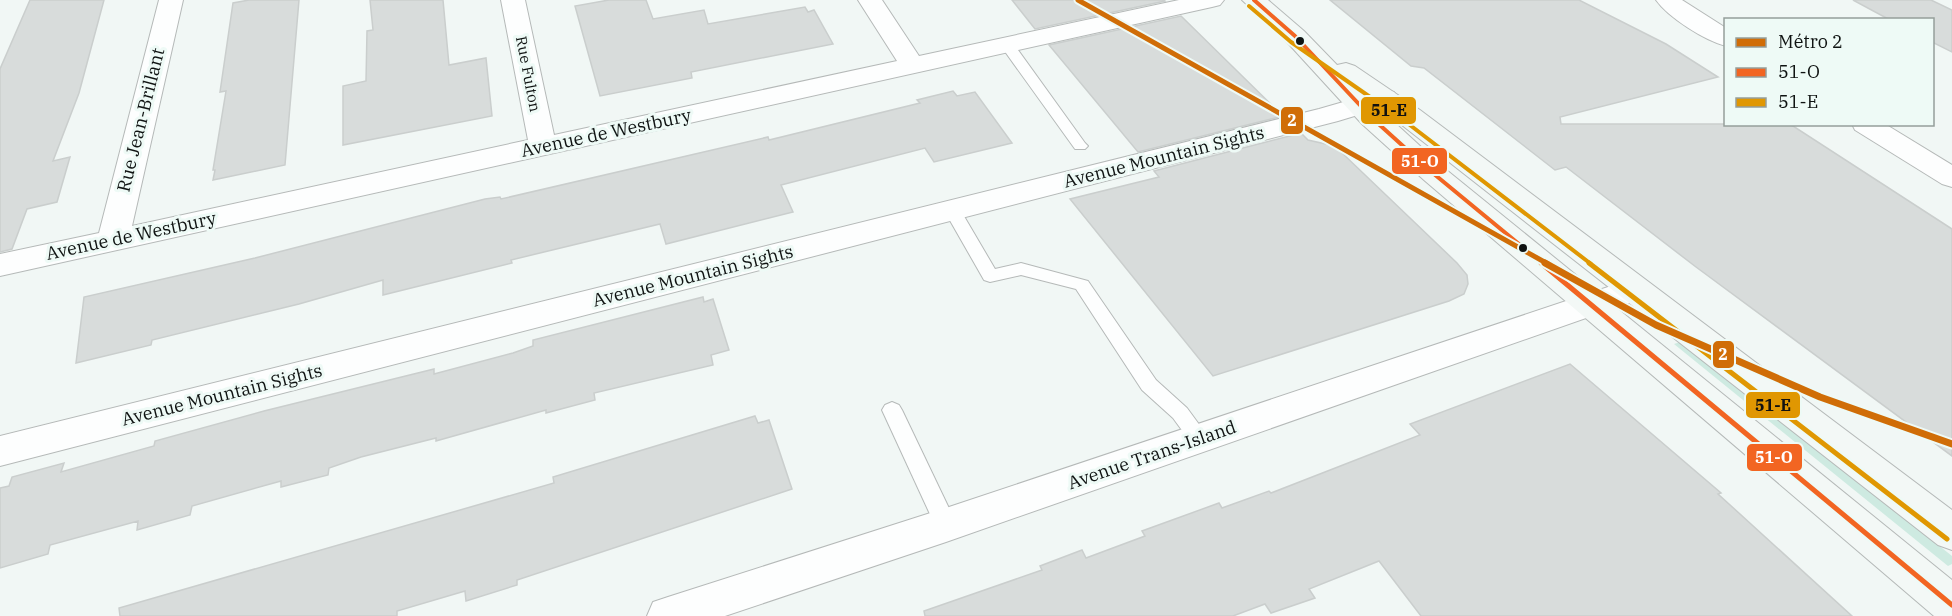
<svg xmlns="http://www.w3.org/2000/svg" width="1952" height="616" viewBox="0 0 1952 616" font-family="'IBM Plex Serif',serif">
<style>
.green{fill:#ceeae1}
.building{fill:#d8dcdb;stroke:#cacecd;stroke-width:1.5}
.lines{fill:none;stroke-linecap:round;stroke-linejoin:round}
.lane-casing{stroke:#b5b9b8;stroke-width:2}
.street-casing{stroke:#b5b9b8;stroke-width:2}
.secondary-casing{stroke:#b5b9b8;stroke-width:2}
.lane{fill:#fdfefe;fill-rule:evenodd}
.street{fill:#fdfefe;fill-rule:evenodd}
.secondary{fill:#f3f8f6;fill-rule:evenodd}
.bus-1-far1-casing{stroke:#eefaf6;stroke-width:8}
.bus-1-casing{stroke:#eefaf6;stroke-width:10}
.bus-2-far1-casing{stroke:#eefaf6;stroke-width:8}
.bus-2-casing{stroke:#eefaf6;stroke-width:10}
.bus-1-far1{stroke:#f26522;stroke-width:4}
.bus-1{stroke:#f26522;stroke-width:5}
.bus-2-far1{stroke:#e09702;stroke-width:4}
.bus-2{stroke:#e09702;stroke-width:5}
.metro-1-far1-casing{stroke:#eefaf6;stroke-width:9}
.metro-1-casing{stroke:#eefaf6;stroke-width:11}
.metro-1-far1{stroke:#d06d07;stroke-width:5}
.metro-1{stroke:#d06d07;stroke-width:7}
.bus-dot{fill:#0f1312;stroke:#eefaf6;stroke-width:2}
.labels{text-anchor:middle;stroke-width:6;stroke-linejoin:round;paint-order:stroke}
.far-street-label{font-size:15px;fill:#0f1312;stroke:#eefaf6}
.street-label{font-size:18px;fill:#0f1312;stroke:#eefaf6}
.line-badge{stroke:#eefaf6;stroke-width:2}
.badge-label{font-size:16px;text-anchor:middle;font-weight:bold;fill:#fff}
.pale-badge-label{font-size:16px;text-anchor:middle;font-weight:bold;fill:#111}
</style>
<rect width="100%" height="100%" fill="#f1f7f5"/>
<path class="green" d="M1683,341L1952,556V564L1948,566L1674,344Z"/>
<g class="building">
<path d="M30,0H104L79,93L53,161L70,157L57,202L27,209L12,249L0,252V69Z"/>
<path d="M249,0H299L285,165L213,180L215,170H213L226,91L220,92L233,3Z"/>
<path d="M370,0H443L449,65L486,58L492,116L343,145V86L366,81L367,31L373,30Z"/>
<path d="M609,0H646L653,19L704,10L708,24L805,7L808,12L814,10L833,44L691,72L692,78L600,96L575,6Z"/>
<path d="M1012,0H1164L1165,1L1035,29Z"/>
<path d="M1330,0H1579L1666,44L1718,77L1560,117L1561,124H1790L1952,229V456L1696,267L1566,167L1555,170L1424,68L1411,66Z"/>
<path d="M1853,0H1931L1952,10V52L1932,42V20H1890Z"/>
<path d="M1181,16L1283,116L1138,152L1049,45Z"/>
<path d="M953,91L957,96L975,92L1012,143L934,162L925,148L781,185L793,212L666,244L660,224L511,260L512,263L383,295V280L299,304L152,340L151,345L76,363L84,297L255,258L485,199L500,197L501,199L768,137L769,140L920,103L917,100Z"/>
<path d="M1301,133L1308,140L1330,145L1339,150L1457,263L1467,275L1468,284L1464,294L1449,301L1213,376L1070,199L1159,177L1154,171Z"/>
<path d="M703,297L704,302L713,299L729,350L711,355L713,365L594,393L595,400L546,413V410L436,441V438L361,457L329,468L328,475L281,487V481L192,506L190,515L137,530L138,521L50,545L48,554L0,568V488L9,486L12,477L64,463L61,472L154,446L155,441L264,411L434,369V374L513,353L533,346V340Z"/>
<path d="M1570,364L1721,493L1718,494L1852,616H1421L1379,561L1309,589L1315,598L1271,613L1265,604L1233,616H925L924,611L1042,570L1040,566L1082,550L1086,558L1145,536L1142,531L1219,503L1222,508L1269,491L1271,493L1420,435L1410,424Z"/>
<path d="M755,416L758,423L769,420L792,489L517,580V585L466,601L465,591L397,611V616H120L119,608L554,483L553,477Z"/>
</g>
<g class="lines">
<g class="lane-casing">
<g id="lane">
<path d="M1008,42L1013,43L1085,143L1088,146L1085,149H1075L1001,46Z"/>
<path d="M952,205L958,206L995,269L1021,263L1088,281L1156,380L1187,408L1209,438L1206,444L1199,446L1192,444L1173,418L1142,390L1076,289L1021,275L990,282L984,280L944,210L946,206Z"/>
<path d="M892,402L899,405L902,410L957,525L954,531L946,534L938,531L935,525L882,410L885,405Z"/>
</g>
</g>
<g class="street-casing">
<g id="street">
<path d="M159,0H183L132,226L528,140L501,0H525L554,135L897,61L858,0H882L919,56L1179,0H1224L1220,5L1212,7L0,276V254L99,233Z"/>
<path d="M1656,0H1682L1726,28V46C1705,41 1668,17 1656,0Z"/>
<path d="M1385,90L1394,92L1398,98L1394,104L1338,121L0,466V436L1319,109Z"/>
<path d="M1852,124H1885L1952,165V187L1942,184L1855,130Z"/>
<path d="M1635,278L1646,281L1651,289L1646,297L946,542L725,616H647L653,602L668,597L946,508Z"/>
</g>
</g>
<g class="secondary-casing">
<path id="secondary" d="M1242,0H1268L1304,31L1337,65L1346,63L1355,66L1420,110L1952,510V550L1938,545L1370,100L1444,168L1952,580V616H1934L1424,180L1362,124L1286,41Z"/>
</g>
<use href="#lane" class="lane"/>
<use href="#street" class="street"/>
<use href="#secondary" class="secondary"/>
<g class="bus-1-far1-casing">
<path id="bus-1-far1" d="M1254,0L1295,36L1372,118L1434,174L1543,264"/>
</g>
<g class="bus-1-casing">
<path id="bus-1" d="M1541,263L1952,605"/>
</g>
<g class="bus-2-far1-casing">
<path id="bus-2-far1" d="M1249,6L1291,42L1406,122L1591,264"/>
</g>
<g class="bus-2-casing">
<path id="bus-2" d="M1589,263L1947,539"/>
</g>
<use href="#bus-1-far1" class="bus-1-far1"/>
<use href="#bus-1" class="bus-1"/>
<use href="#bus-2-far1" class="bus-2-far1"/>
<use href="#bus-2" class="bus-2"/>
<g class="metro-1-far1-casing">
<path id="metro-1-far1" d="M1078,0L1548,264"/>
</g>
<g class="metro-1-casing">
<path id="metro-1" d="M1545,263L1656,325L1820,397L1952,444"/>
</g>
<use href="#metro-1-far1" class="metro-1-far1"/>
<use href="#metro-1" class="metro-1"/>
</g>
<g class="bus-dot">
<circle cx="1300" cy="41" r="5"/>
<circle cx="1523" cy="248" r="5"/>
</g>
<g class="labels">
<g class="far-street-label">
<text transform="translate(528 74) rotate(79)" y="5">Rue Fulton</text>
</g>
<g class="street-label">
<text transform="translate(141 120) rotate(-76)" y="6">Rue Jean-Brillant</text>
<text transform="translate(606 133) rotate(-12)" y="6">Avenue de Westbury</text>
<text transform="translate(1164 157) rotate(-14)" y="6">Avenue Mountain Sights</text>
<text transform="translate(131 236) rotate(-12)" y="6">Avenue de Westbury</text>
<text transform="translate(693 276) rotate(-14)" y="6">Avenue Mountain Sights</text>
<text transform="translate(222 395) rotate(-14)" y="6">Avenue Mountain Sights</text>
<text transform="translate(1152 455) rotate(-19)" y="6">Avenue Trans-Island</text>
</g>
</g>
<g class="line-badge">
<rect x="1360" y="96" width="57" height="29" rx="6" fill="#e09702"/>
<rect x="1280" y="106" width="24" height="29" rx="6" fill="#d06d07"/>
<rect x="1391" y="147" width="57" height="28" rx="6" fill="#f26522"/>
<rect x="1712" y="340" width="23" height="29" rx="6" fill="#d06d07"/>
<rect x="1745" y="391" width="56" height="28" rx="6" fill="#e09702"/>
<rect x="1746" y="443" width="57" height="29" rx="6" fill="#f26522"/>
</g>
<g class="badge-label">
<text x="1292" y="126">2</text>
<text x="1420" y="167">51-O</text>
<text x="1723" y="360">2</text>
<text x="1774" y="463">51-O</text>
</g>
<g class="pale-badge-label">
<text x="1389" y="116">51-E</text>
<text x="1773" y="411">51-E</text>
</g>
<rect x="1724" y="18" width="210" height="108" fill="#eefaf6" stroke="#959e9b" stroke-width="1.5"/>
<rect x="1736" y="38" width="30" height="9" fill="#d06d07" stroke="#959e9b" stroke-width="1.5"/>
<text x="1778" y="48" font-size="18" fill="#0f1312">Métro 2</text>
<rect x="1736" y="68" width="30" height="9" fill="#f26522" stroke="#959e9b" stroke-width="1.5"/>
<text x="1778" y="78" font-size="18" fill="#0f1312">51-O</text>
<rect x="1736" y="98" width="30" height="9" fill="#e09702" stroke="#959e9b" stroke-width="1.5"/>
<text x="1778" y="108" font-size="18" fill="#0f1312">51-E</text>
</svg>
